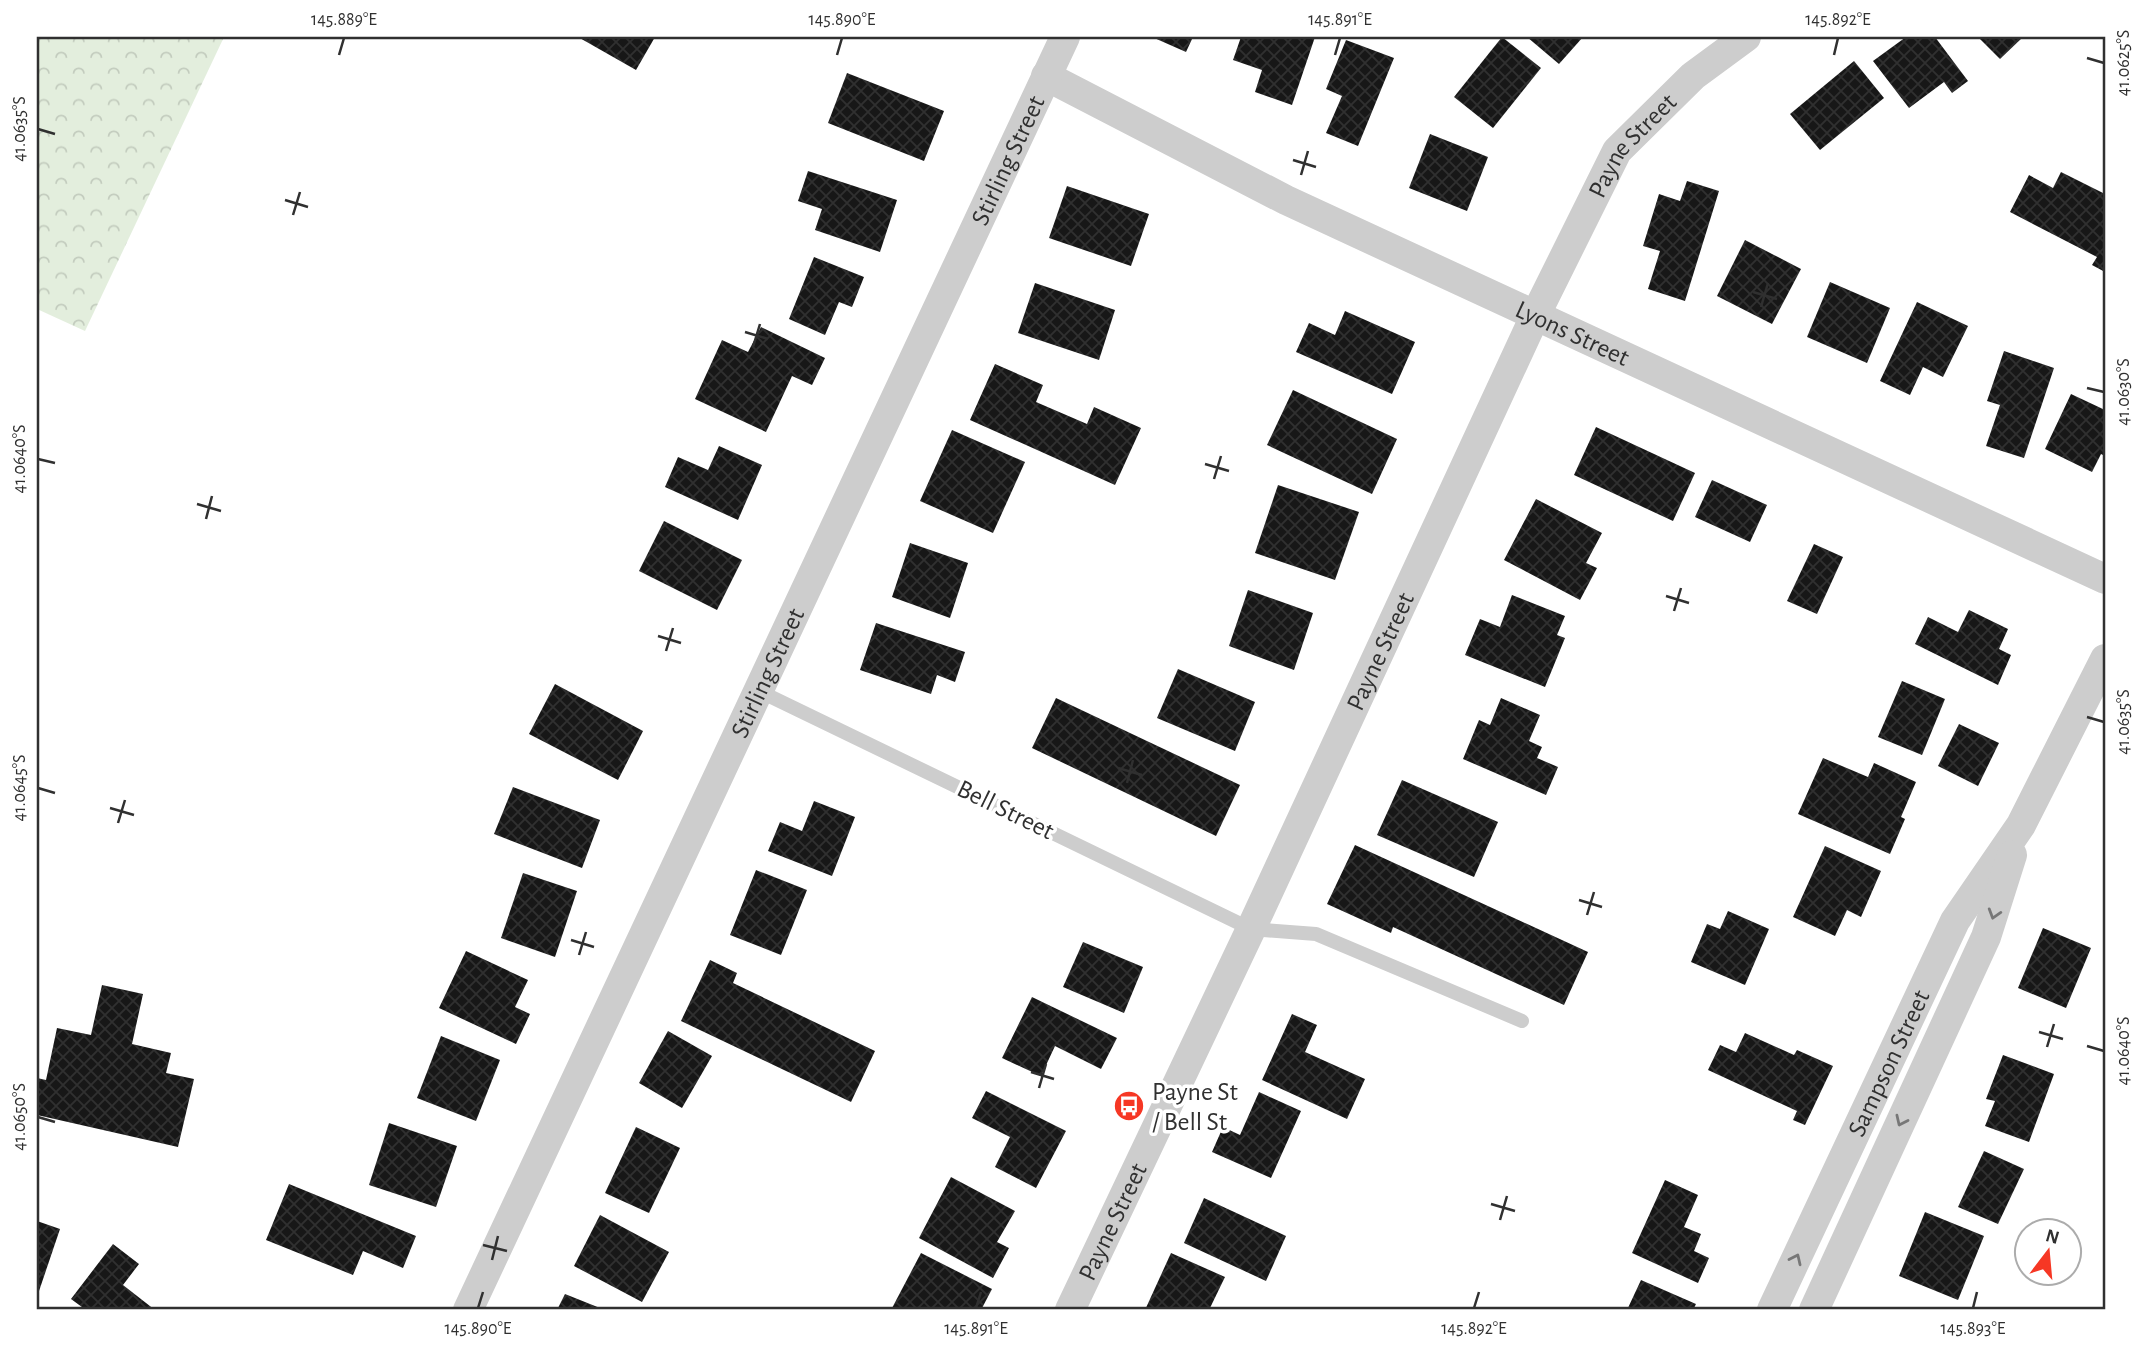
<svg xmlns="http://www.w3.org/2000/svg" width="2142" height="1347" viewBox="0 0 2142 1347" font-family="'Alegreya Sans',sans-serif">
<style>
.park{fill:url(#park-crowns)}
.building{fill:url(#building-cross-hatch)}
.lines{fill:none;stroke-linecap:round;stroke-linejoin:round}
.lane{stroke:#cdcdcd;stroke-width:14}
.street{stroke:#cdcdcd;stroke-width:30}
.oneway{stroke:#777}
.ticks{fill:none;stroke:#303030;stroke-width:2.5}
.labels{text-anchor:middle;stroke-width:7;stroke-linejoin:round;paint-order:stroke}
.street-label{font-size:26px;fill:#303030;stroke:#fff}
.poi-label{font-size:26px;fill:#303030;stroke:#fff;text-anchor:start}
.neatline{fill:none;stroke:#303030;stroke-width:2.5}
.ticks-label{font-size:18px;text-anchor:middle;fill:#303030}
</style>
<defs>
<pattern id="park-crowns" width="20" height="18" patternUnits="userSpaceOnUse" patternTransform="scale(1.75)"><rect width="20" height="18" fill="#e3eedd"/><path d="M2 6a3 3 0 1 1 6 0M12 15a3 3 0 1 1 6 0" fill="none" stroke="#c3ccbe"/></pattern>
<pattern id="building-cross-hatch" width="8" height="8" patternUnits="userSpaceOnUse" patternTransform="scale(1.75)"><rect width="8" height="8" fill="#171717"/><path d="M0 0l8 8M0 8l8-8" fill="none" stroke="#303030"/></pattern>
</defs>
<rect width="100%" height="100%" fill="#fff"/>
<path class="park" d="M37,37H224L85,331L37,309Z"/>
<g class="building">
<path d="M578,37H655L636,70Z"/>
<path d="M1152,37H1193L1186,52Z"/>
<path d="M1241,37H1315L1292,105L1255,92L1262,70L1233,60Z"/>
<path d="M1502,37L1541,68L1493,128L1454,97Z"/>
<path d="M1527,37H1583L1559,64Z"/>
<path d="M1906,37H1935L1968,81L1952,93L1944,82L1909,108L1873,61Z"/>
<path d="M1978,37H2023L2000,59Z"/>
<path d="M1346,40L1394,58L1358,146L1326,133L1342,96L1326,89Z"/>
<path d="M1854,61L1884,98L1820,150L1790,114Z"/>
<path d="M847,73L944,111L924,161L828,123Z"/>
<path d="M1430,134L1488,157L1467,211L1409,188Z"/>
<path d="M808,171L897,200L880,252L815,230L822,209L798,201Z"/>
<path d="M2061,172L2105,194V272L2092,265L2097,257L2010,212L2029,175L2053,188Z"/>
<path d="M1687,181L1719,191L1685,301L1648,289L1660,251L1643,246L1659,194L1680,201Z"/>
<path d="M1067,186L1149,214L1131,266L1049,238Z"/>
<path d="M1745,240L1801,269L1772,324L1717,296Z"/>
<path d="M814,257L864,277L852,307L839,302L825,335L789,319Z"/>
<path d="M1830,282L1890,308L1867,363L1807,337Z"/>
<path d="M1035,283L1115,310L1099,360L1018,333Z"/>
<path d="M1917,302L1968,326L1943,377L1923,367L1910,395L1880,381Z"/>
<path d="M1345,311L1415,342L1392,394L1296,352L1309,323L1335,335Z"/>
<path d="M761,327L825,358L812,385L792,376L766,432L695,399L722,340L748,352Z"/>
<path d="M2004,351L2054,368L2024,458L1986,446L2000,405L1987,401Z"/>
<path d="M995,364L1043,385L1036,402L1087,424L1094,407L1141,428L1115,485L970,420Z"/>
<path d="M1293,390L1397,439L1372,494L1267,445Z"/>
<path d="M2071,394L2105,410V456L2101,454L2092,472L2045,449Z"/>
<path d="M1596,427L1695,473L1673,521L1574,475Z"/>
<path d="M952,430L1025,462L993,533L920,501Z"/>
<path d="M719,446L762,465L738,520L665,487L678,457L708,470Z"/>
<path d="M1712,480L1767,505L1750,542L1695,517Z"/>
<path d="M1278,485L1359,512L1335,580L1255,553Z"/>
<path d="M1536,499L1602,533L1586,563L1597,568L1580,600L1504,560Z"/>
<path d="M664,521L742,560L717,610L639,571Z"/>
<path d="M910,543L968,563L950,618L892,597Z"/>
<path d="M1814,544L1843,557L1817,614L1787,601Z"/>
<path d="M1248,590L1313,613L1294,670L1229,646Z"/>
<path d="M1512,595L1565,616L1557,635L1565,638L1545,687L1465,655L1480,619L1500,627Z"/>
<path d="M1969,610L2008,629L1999,649L2011,655L1998,685L1915,644L1928,617L1958,632Z"/>
<path d="M876,623L965,652L955,682L937,675L931,694L860,670Z"/>
<path d="M1178,669L1255,702L1235,751L1157,718Z"/>
<path d="M1902,681L1945,699L1922,755L1878,737Z"/>
<path d="M555,684L643,731L618,780L529,734Z"/>
<path d="M1056,698L1240,785L1216,836L1032,748Z"/>
<path d="M1501,698L1540,715L1529,741L1542,747L1537,758L1558,767L1546,795L1463,759L1479,720L1490,725Z"/>
<path d="M1959,724L1999,743L1978,786L1938,766Z"/>
<path d="M1823,758L1868,777L1874,763L1916,782L1901,817L1905,819L1890,854L1798,814Z"/>
<path d="M1402,780L1498,822L1474,877L1377,835Z"/>
<path d="M513,787L600,820L582,868L494,834Z"/>
<path d="M814,801L855,817L832,876L768,851L780,822L802,831Z"/>
<path d="M1355,845L1588,952L1564,1005L1393,927L1391,933L1327,904Z"/>
<path d="M1825,846L1881,871L1861,917L1847,910L1835,936L1793,917Z"/>
<path d="M756,870L807,890L781,955L730,935Z"/>
<path d="M523,873L577,891L555,957L501,938Z"/>
<path d="M1728,911L1769,929L1745,985L1691,962L1707,924L1720,929Z"/>
<path d="M2043,928L2091,948L2066,1008L2018,988Z"/>
<path d="M1083,942L1143,967L1124,1013L1063,987Z"/>
<path d="M466,951L528,980L515,1007L530,1014L516,1044L439,1008Z"/>
<path d="M710,960L737,973L733,983L875,1051L851,1102L681,1021Z"/>
<path d="M102,985L143,994L132,1044L171,1053L166,1073L194,1079L178,1147L37,1115V1078L46,1080L57,1028L91,1035Z"/>
<path d="M1032,997L1117,1038L1101,1069L1055,1046L1041,1076L1002,1058Z"/>
<path d="M1292,1014L1317,1025L1305,1052L1365,1079L1347,1119L1262,1080Z"/>
<path d="M668,1031L712,1056L682,1108L639,1083Z"/>
<path d="M1745,1033L1794,1055L1797,1050L1833,1066L1805,1125L1793,1120L1797,1111L1708,1070L1720,1045L1736,1052Z"/>
<path d="M441,1036L500,1060L476,1121L417,1098Z"/>
<path d="M2003,1055L2054,1074L2029,1142L1985,1126L1995,1101L1986,1099Z"/>
<path d="M986,1091L1066,1131L1036,1188L995,1167L1010,1137L972,1118Z"/>
<path d="M1259,1092L1301,1111L1271,1178L1212,1152L1223,1127L1240,1135Z"/>
<path d="M389,1123L457,1146L436,1207L369,1185Z"/>
<path d="M636,1127L680,1148L649,1213L605,1193Z"/>
<path d="M1984,1151L2024,1169L1998,1224L1958,1207Z"/>
<path d="M951,1177L1015,1211L997,1242L1009,1248L993,1278L919,1238Z"/>
<path d="M1665,1180L1698,1195L1684,1227L1701,1234L1694,1251L1709,1258L1698,1283L1632,1253Z"/>
<path d="M289,1184L416,1236L403,1268L363,1251L353,1275L266,1240Z"/>
<path d="M1204,1198L1286,1236L1266,1281L1184,1243Z"/>
<path d="M1925,1212L1984,1236L1958,1300L1899,1276Z"/>
<path d="M600,1215L669,1252L642,1302L574,1266Z"/>
<path d="M37,1221L60,1229L37,1297Z"/>
<path d="M113,1244L139,1264L123,1285L155,1310H86L71,1299Z"/>
<path d="M921,1253L992,1289L981,1310H891Z"/>
<path d="M1171,1253L1225,1277L1209,1310H1145Z"/>
<path d="M1641,1280L1696,1304L1693,1310H1627Z"/>
<path d="M565,1294L605,1310H557Z"/>
</g>
<g class="lines">
<path class="lane" d="M759,691L1251,929L1316,934L1522,1021"/>
<g class="street">
<path id="s1" d="M1046,76L1286,200L2105,579"/>
<path id="s2" d="M468,1310L1065,37"/>
<path id="s3" d="M1070,1310L1251,929L1535,316L1617,151L1693,76L1746,37"/>
<path id="s4" d="M1772,1310L1955,921L2021,825L2105,659"/>
<path d="M1814,1310L1986,937L2012,855"/>
</g>
</g>
<defs><path id="oneway-chevron" d="M-2-3.5L2.5 0L-2 3.5" fill="none" stroke-width="1.6" stroke-linecap="round" stroke-linejoin="round" transform="scale(1.75)"/></defs>
<g class="oneway">
<use href="#oneway-chevron" transform="translate(1994 914) rotate(107)"/>
<use href="#oneway-chevron" transform="translate(1901 1121) rotate(115)"/>
<use href="#oneway-chevron" transform="translate(1796 1259) rotate(-65)"/>
</g>
<path class="ticks" d="M339,55L344,38M837,55L842,38M1335,55L1340,38M1834,55L1838,38M2087,58L2104,63M38,129L55,134M1293,160L1316,167M1301,175L1308,151M285,200L308,207M293,215L300,192M1753,292L1777,299M1761,307L1768,283M745,332L768,339M753,347L760,324M2087,388L2104,392M38,459L55,463M1205,464L1229,471M1214,479L1221,456M197,504L221,511M206,519L212,496M1666,596L1689,603M1674,611L1681,588M658,636L681,643M666,651L673,628M2087,717L2104,722M1118,768L1142,775M1127,783L1133,760M38,788L55,793M110,808L134,815M118,823L125,800M1579,900L1602,907M1587,915L1594,892M571,940L594,947M579,955L586,932M2039,1032L2063,1039M2087,1046L2104,1051M2047,1047L2054,1024M1031,1072L1054,1079M1039,1088L1046,1064M38,1117L55,1122M1491,1204L1515,1211M1500,1220L1507,1196M483,1245L507,1251M492,1260L498,1236M478,1308L483,1292M976,1308L981,1292M1474,1308L1479,1292M1973,1308L1977,1292"/>
<defs>
<g id="bus-disc" transform="scale(1.575)"><circle r="9.5" fill="#f63724" stroke="#fff"/><path d="M-5-6H5V4H4V6H2V4H-2V6H-4V4H-5ZM-3.5-4V0h7V-4ZM-3.5 1.2v1.5H-2V1.2ZM2 1.2v1.5H3.5V1.2Z" fill="#fff"/></g>
</defs>
<g fill-rule="evenodd">
<use href="#bus-disc" x="1129" y="1106"/>
</g>
<g class="labels">
<g class="street-label">
<text dy="9" stroke="none"><textPath href="#s3" startOffset="1295">Payne Street</textPath></text>
<text dy="9" stroke="none"><textPath href="#s2" startOffset="1270">Stirling Street</textPath></text>
<text dy="9" stroke="none"><textPath href="#s1" startOffset="586">Lyons Street</textPath></text>
<text dy="9" stroke="none"><textPath href="#s3" startOffset="728">Payne Street</textPath></text>
<text dy="9" stroke="none"><textPath href="#s2" startOffset="704">Stirling Street</textPath></text>
<text transform="translate(1006 809) rotate(26)" y="9">Bell Street</text>
<text dy="9" stroke="none"><textPath href="#s4" startOffset="273">Sampson Street</textPath></text>
<text dy="9" stroke="none"><textPath href="#s3" startOffset="98">Payne Street</textPath></text>
</g>
<g class="poi-label">
<text x="1152" y="1100">Payne St<tspan x="1152" dy="30">/ Bell St</tspan></text>
</g>
</g>
<rect width="2142" height="1347" fill="none" stroke="#ffffff" stroke-width="77"/>
<g transform="translate(2048 1252) rotate(16)"><circle r="33" fill="#ffffff" stroke="#acacac" stroke-width="2"/>
<path d="M0-5L12 26L0 18L-12 26Z" fill="#f63724"/>
<text y="-10" font-size="19" font-weight="bold" text-anchor="middle" fill="#303030">N</text>
</g>
<rect x="38" y="38" width="2066" height="1270" class="neatline"/>
<g class="ticks-label">
<text x="344" y="25">145.889°E</text>
<text x="842" y="25">145.890°E</text>
<text x="1340" y="25">145.891°E</text>
<text x="1838" y="25">145.892°E</text>
<text transform="translate(2123 63) rotate(-90)" y="6">41.0625°S</text>
<text transform="translate(19 129) rotate(-90)" y="6">41.0635°S</text>
<text transform="translate(2123 392) rotate(-90)" y="6">41.0630°S</text>
<text transform="translate(19 459) rotate(-90)" y="6">41.0640°S</text>
<text transform="translate(2123 722) rotate(-90)" y="6">41.0635°S</text>
<text transform="translate(19 788) rotate(-90)" y="6">41.0645°S</text>
<text transform="translate(2123 1051) rotate(-90)" y="6">41.0640°S</text>
<text transform="translate(19 1117) rotate(-90)" y="6">41.0650°S</text>
<text x="478" y="1334">145.890°E</text>
<text x="976" y="1334">145.891°E</text>
<text x="1474" y="1334">145.892°E</text>
<text x="1973" y="1334">145.893°E</text>
</g>
</svg>
